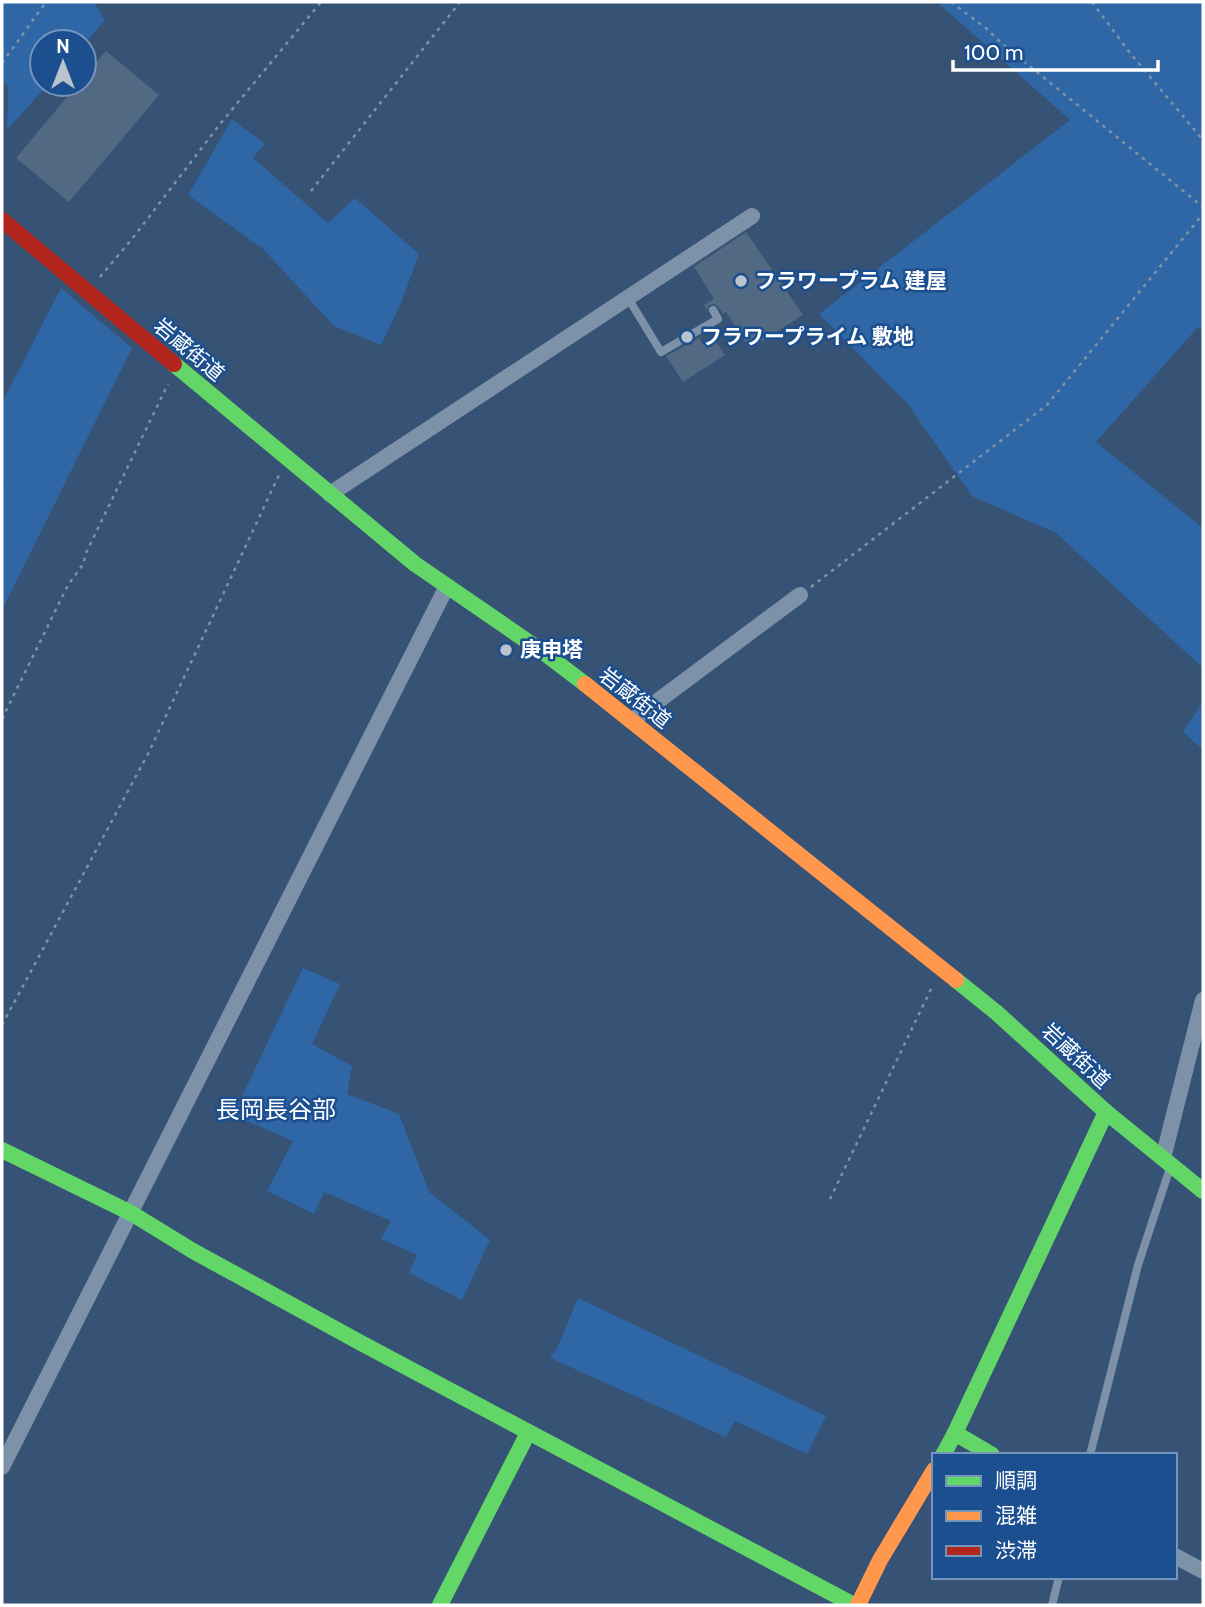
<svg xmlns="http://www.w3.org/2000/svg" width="1205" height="1607" viewBox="0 0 1205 1607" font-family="Cabin,'Noto Sans JP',sans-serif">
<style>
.green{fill:#2f66a5}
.building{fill:#526984}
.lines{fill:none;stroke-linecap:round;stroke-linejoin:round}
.path{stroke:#7d92a8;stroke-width:2.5;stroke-dasharray:3.5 5;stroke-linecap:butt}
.lane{stroke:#7d92a8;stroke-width:8}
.street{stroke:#7d92a8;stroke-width:16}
.fast{stroke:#63d668;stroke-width:16}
.slow{stroke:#ff974d;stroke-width:16}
.jam{stroke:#b3261e;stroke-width:16}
.poi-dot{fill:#b9c2ce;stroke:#1b4f8f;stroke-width:2.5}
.labels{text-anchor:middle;stroke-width:5;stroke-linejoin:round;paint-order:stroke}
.poi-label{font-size:21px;font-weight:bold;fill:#fff;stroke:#1b4f8f;text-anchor:start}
.street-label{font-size:21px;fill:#fff;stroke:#1b4f8f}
.quarter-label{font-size:24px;fill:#fff;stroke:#1b4f8f}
</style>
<rect width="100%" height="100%" fill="#365274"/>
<g class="green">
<path d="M2,2H94L105,20L84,44V42H42V84H48L7,130L8,86L2,82Z"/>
<path d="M937,2H1203V331L1198,327L1096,442L1203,528V668L1056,533L972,496L907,403L819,314L1070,120Z"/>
<path d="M232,119L265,144L253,158L328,223L355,198L419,254L401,303L381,345L334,326L263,249L188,195Z"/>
<path d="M61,288L132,348L2,610V487L5,480L2,478V403Z"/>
<path d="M1203,702V750L1183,732Z"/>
<path d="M303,968L340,984L312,1044L352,1066L347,1094L399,1114L429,1192L490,1240L462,1300L409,1273L417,1255L381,1239L391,1221L324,1192L314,1214L267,1191L293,1141L233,1115Z"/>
<path d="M578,1298L826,1416L807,1454L735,1421L726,1437L550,1358L557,1348Z"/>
</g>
<g class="building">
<path d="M106,51L159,95L69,202L16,158L78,84H84V77Z"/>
<path d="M746,232L803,315L750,349L726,312L723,314L718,306L714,304L709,305L707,310L704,305L714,299L694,267Z"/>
<path d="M699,338L703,345L714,338L725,355L683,382L666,356Z"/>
</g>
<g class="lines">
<g class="path">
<path d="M951,2L987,29L1000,42L1203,207"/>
<path d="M1092,2L1130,53L1203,140"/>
<path d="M2,63L46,2"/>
<path d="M311,191L460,2"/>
<path d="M100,277L132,239L220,124L321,2"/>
<path d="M811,587L1047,405L1203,214"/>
<path d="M2,719L68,585L84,563L85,555L168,384"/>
<path d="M2,1025L149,752L279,475"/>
<path d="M830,1199L932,987"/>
</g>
<g class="lane">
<path d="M628,298L661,352L718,319L713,310"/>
<path d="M1090,1455L1138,1265L1170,1168"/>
<path d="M1052,1605L1059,1577"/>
</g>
<g class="street">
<path d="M330,494L752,216"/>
<path d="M631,721L800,595"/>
<path d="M1163,1158L1203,1000"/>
<path d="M2,1467L446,588"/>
<path d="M1175,1556L1203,1571"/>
</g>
<g class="fast">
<path d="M174,364L415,564L543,652L585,684"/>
<path d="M956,980L997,1013L1106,1112L1203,1191"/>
<path d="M2,1150L131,1213L193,1251L361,1343L854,1605"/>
<path d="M943,1455L955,1433"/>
<path d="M992,1455L955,1433L1106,1112"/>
<path d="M440,1605L528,1433"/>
</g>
<g class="slow">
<path d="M585,684L956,980"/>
<path d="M858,1605L880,1560L934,1470"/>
</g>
<path class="jam" d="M2,220L174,364"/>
</g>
<g class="poi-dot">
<circle cx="741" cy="281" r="7"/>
<circle cx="687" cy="337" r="7"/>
<circle cx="506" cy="650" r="7"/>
</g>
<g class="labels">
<g class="poi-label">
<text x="755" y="288">フラワープラム 建屋</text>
<text x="701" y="344">フラワープライム 敷地</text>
<text x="520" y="657">庚申塔</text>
</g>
<g class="street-label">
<text transform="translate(189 350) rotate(40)" y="7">岩蔵街道</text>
<text transform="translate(635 698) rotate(38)" y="7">岩蔵街道</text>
<text transform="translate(1076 1056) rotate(43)" y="7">岩蔵街道</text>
</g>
<g class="quarter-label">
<text x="276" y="1118">長岡長谷部</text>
</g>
</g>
<rect width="1205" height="1607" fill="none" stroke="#ffffff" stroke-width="7"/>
<rect x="932" y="1453" width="245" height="126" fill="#1b4f8f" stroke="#7695bc" stroke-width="2"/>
<rect x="946" y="1476" width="35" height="10" fill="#63d668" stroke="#7695bc" stroke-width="2"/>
<text x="995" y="1488" font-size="21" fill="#ffffff">順調</text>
<rect x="946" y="1511" width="35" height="10" fill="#ff974d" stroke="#7695bc" stroke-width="2"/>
<text x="995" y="1523" font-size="21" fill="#ffffff">混雑</text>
<rect x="946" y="1546" width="35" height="10" fill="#b3261e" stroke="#7695bc" stroke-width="2"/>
<text x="995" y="1558" font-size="21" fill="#ffffff">渋滞</text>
<g transform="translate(63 63)"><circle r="33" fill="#1b4f8f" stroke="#7695bc" stroke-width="2"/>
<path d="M0-5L12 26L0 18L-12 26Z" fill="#b9c2ce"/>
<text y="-10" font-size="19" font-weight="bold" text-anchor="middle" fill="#ffffff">N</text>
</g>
<path d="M953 60v10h205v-10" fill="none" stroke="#ffffff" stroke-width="3.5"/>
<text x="964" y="60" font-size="21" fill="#ffffff" stroke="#1b4f8f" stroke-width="5" paint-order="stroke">100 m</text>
</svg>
